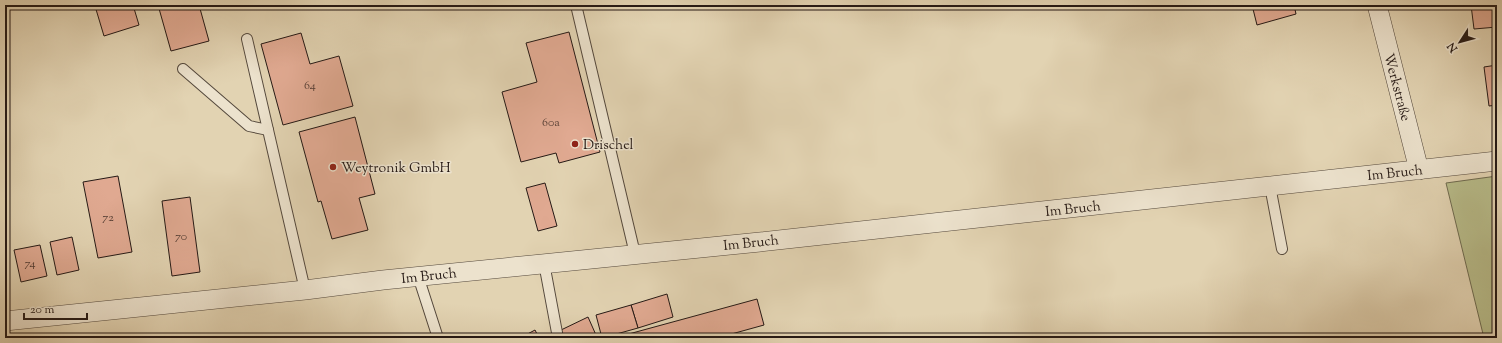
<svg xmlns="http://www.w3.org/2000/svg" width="1502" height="343" viewBox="0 0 1502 343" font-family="'Sorts Mill Goudy',serif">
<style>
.green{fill:#b7bb89;stroke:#6e6a4f}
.building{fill:#e0a991;stroke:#251915}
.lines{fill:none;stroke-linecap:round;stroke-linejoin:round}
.lane-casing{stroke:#54483c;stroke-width:12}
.street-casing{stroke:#54483c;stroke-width:20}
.lane{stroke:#ece2cd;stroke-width:10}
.street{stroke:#ece2cd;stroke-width:19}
.poi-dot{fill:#8f2418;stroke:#ece2cd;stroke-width:1.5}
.labels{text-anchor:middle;stroke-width:3;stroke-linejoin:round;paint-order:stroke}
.number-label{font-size:12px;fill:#543d34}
.street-label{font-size:14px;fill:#251915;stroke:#ece2cd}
.poi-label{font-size:14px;fill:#251915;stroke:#ece2cd;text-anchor:start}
</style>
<rect width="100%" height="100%" fill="#e2d3b2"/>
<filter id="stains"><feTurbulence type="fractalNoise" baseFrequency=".005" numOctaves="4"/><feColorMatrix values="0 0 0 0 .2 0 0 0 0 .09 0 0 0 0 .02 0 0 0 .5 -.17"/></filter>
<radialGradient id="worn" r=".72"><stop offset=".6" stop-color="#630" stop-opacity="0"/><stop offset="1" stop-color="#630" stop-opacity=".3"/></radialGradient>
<path class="green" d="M1497,176V338H1484L1446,183Z"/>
<g class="building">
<path d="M98,5H133L139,25L104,36L95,6Z"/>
<path d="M158,5H199L209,41L171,51Z"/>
<path d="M1252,5H1294L1296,14L1257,25Z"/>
<path d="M1471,5H1497V27L1474,29Z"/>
<path d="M569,32L600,152L559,163L556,153L521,162L502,92L537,82L526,43Z"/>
<path d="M301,33L310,64L339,56L353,106L283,125L261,44Z"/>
<path d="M1497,65V105L1489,106L1484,67Z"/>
<path d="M355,117L375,194L359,198L368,230L332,239L321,201L318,202L299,132Z"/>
<path d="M118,176L132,252L98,258L83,182Z"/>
<path d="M545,183L557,226L538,231L526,188Z"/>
<path d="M190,197L200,272L172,276L162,201Z"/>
<path d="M72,237L79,270L57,275L50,242Z"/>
<path d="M40,245L47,276L21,282L14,250Z"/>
<path d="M667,294L673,317L638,328L631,305Z"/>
<path d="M757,299L764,325L717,338H614Z"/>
<path d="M631,305L638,328L602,338L596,315Z"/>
<path d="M588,317L596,335L590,338H565L561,330Z"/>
<path d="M535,330L539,338H520Z"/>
</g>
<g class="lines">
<g class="lane-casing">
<g id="lane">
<path d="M576,5L635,254"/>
<path d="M247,39L305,290"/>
<path d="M183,69L249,126L268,130"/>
<path d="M1270,186L1282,249"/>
<path d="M544,263L558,338"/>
<path d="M418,276L438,338"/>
</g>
</g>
<g class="street-casing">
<g id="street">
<path d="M1377,5L1419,170"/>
<path d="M5,321L305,290L383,280L760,242L1497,161"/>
</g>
</g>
<use href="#lane" class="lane"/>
<use href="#street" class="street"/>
</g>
<g class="poi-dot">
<circle cx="575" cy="144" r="4"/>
<circle cx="333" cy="167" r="4"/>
</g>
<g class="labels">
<g class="number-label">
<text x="310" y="89">64</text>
<text x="551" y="126">60a</text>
<text x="108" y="221">72</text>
<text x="181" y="240">70</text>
<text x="30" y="267">74</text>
</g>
<g class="street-label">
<text transform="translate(1398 87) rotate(75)" y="5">Werkstraße</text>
<text transform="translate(1395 172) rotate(-6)" y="5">Im Bruch</text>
<text transform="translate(1073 208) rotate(-6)" y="5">Im Bruch</text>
<text transform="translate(751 242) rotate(-6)" y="5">Im Bruch</text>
<text transform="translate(429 275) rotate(-6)" y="5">Im Bruch</text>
</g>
<g class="poi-label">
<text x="583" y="149">Drischel</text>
<text x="341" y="172">Weytronik GmbH</text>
</g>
</g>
<rect width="1502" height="343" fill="none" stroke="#e2d3b2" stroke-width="20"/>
<rect x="6" y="6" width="1490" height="331" fill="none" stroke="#251915" stroke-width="2"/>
<rect x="10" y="10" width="1482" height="323" fill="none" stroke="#251915"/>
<g transform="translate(1460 42) rotate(234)" stroke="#ece2cd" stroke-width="3" paint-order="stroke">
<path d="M0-3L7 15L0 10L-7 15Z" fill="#251915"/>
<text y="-6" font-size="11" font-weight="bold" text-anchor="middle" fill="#251915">N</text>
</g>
<path d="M24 313v6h63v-6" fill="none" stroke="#251915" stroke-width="2"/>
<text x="30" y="313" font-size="12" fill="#251915" stroke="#ece2cd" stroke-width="3" paint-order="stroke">20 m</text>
<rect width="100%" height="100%" filter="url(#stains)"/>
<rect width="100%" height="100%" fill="url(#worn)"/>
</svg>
